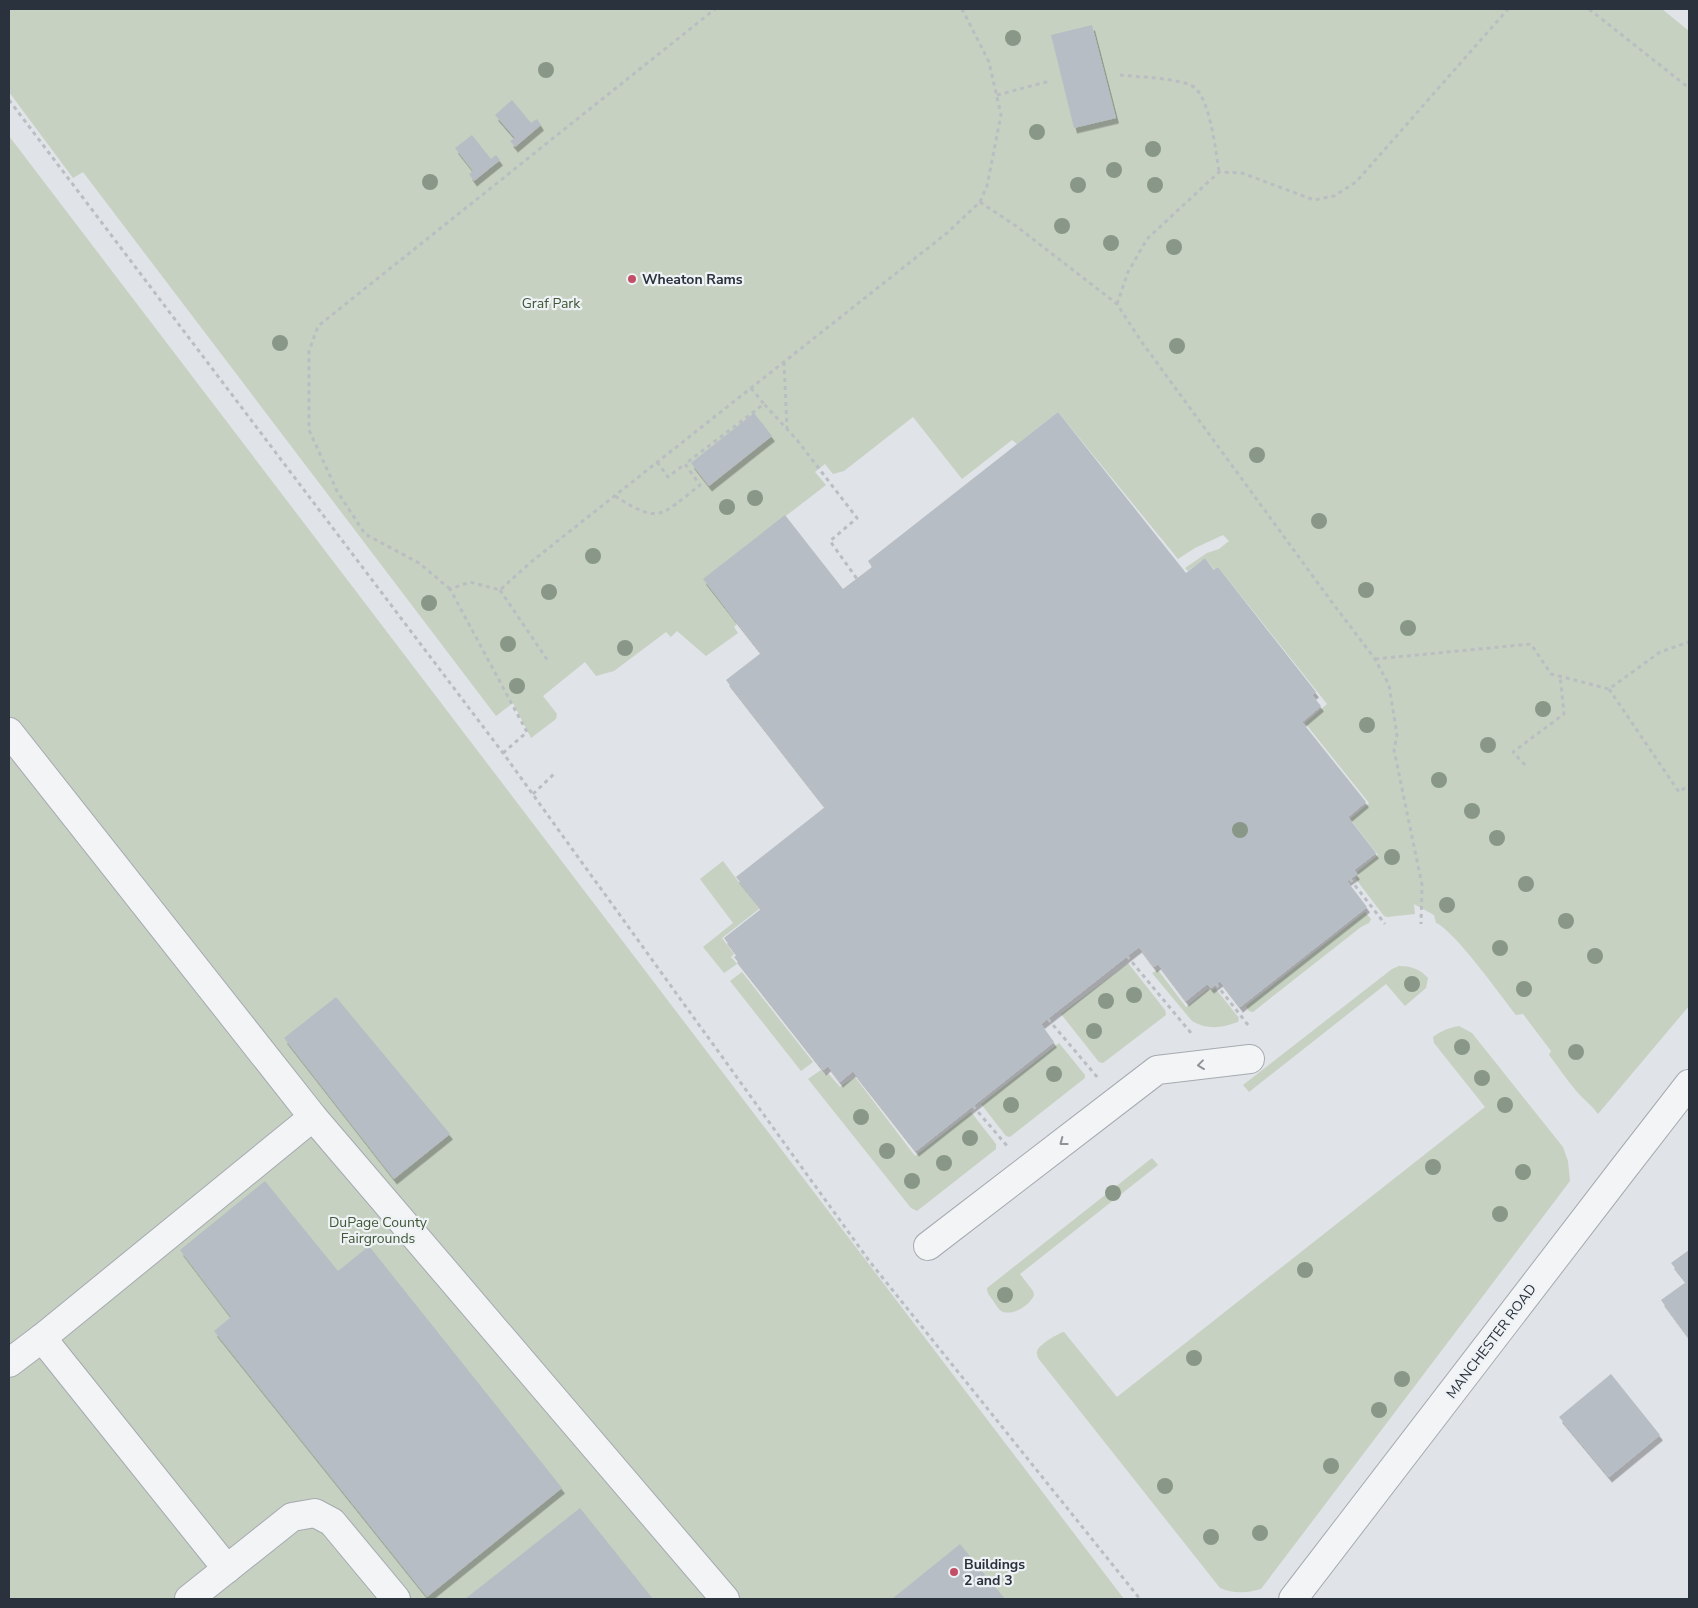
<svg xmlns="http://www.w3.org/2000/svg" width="1698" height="1608" viewBox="0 0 1698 1608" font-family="'Nunito Sans',sans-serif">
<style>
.green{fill:#c6d1c1}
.building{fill:#b7bdc4;filter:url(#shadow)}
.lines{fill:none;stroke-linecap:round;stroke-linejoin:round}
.minor-casing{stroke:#a6aab1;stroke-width:30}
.path{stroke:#babec2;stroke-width:3;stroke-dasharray:4 4;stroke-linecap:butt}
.minor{stroke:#f2f4f6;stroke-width:28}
.tree{fill:#889787}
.oneway{stroke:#8e939a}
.poi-dot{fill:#c24f67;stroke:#eff2f5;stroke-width:2}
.labels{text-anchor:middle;stroke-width:4.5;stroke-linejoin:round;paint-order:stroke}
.poi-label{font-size:14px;font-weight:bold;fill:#2a323d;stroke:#eff2f5;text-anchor:start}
.park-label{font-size:14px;fill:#405838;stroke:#eff2f5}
.street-label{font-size:14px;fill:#2a323d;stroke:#eff2f5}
</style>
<defs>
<filter id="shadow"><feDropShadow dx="3" dy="5.5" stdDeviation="0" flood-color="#0004"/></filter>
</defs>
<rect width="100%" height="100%" fill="#e0e3e7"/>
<g class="green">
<path d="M9,9H1662L1689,31V1006L1598,1114C1594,1108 1590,1105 1585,1100C1571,1087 1561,1070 1549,1055L1551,1051L1523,1014L1516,1015C1502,997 1453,929 1436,923L1434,915L1414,904L1415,914L1387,917L1384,916L1355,878L1359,875L1357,872L1378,855L1350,819L1369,803L1305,723L1327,704L1218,567L1215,570L1205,558L1188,571L1185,568L1207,553L1219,549L1229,541L1223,535L1195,548L1178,559L1058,412L1017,444L1012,440L962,479L913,417L844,471L833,474L825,464L815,472L826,485L704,579L737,624L734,627L738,633L706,656L677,631L671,637L666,632L614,671L596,676L585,662L543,696L557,714L556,719L531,738L513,703L496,716L83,172L73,178L9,92Z"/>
<path d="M9,136L1124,1599H9Z"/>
<path d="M723,861L759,909L722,938L734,954L731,957L737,964L724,973L703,947L733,923L700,879Z"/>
<path d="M1365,912L1371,919L1369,923L1361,927L1253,1012L1249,1011L1246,1006Z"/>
<path d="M1128,963L1165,1010L1166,1015L1103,1063L1099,1062L1061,1014Z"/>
<path d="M1399,966C1411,966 1420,969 1428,978L1426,988L1405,1006L1386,984L1249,1092L1243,1085L1392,969Z"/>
<path d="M1158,970L1186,1007L1208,989L1211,991L1215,988L1239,1018L1238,1022C1222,1028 1207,1030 1192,1021L1152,973Z"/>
<path d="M742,972L813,1062L801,1071L730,981Z"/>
<path d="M1459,1026L1472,1033L1563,1147L1568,1161L1570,1181L1261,1589C1247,1593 1234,1594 1220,1588L1038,1358C1037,1354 1036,1353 1038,1349C1041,1344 1058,1333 1064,1332L1117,1397L1485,1107L1434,1043L1433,1037C1441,1031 1448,1028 1459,1026Z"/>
<path d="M1059,1043L1085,1075V1078L1010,1137L1006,1136L981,1104Z"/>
<path d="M821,1070L825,1075L828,1073L840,1087L855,1077L915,1156L971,1112L996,1144V1149L917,1211L911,1208L808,1079Z"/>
<path d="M1152,1158L1158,1165L1020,1274L1033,1291L1034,1295C1030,1305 1015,1315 1003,1312C998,1310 995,1303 992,1299C989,1295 987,1293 987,1288Z"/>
</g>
<g class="building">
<path d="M1092,25L1116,118L1074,128L1051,35Z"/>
<path d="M512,100L531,123L537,119L541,125L515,147L510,141L515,138L495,115Z"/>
<path d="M472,135L491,159L496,155L500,160L474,181L469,174L473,171L455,148Z"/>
<path d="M1058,412L1186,573L1205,558L1214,570L1218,567L1316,692L1312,695L1321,706L1302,722L1366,802L1348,817L1376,853L1354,870L1357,874L1347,881L1367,907L1240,1007L1220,981L1211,988L1207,984L1186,1001L1158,964L1154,967L1139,947L1041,1024L1054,1042L916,1151L853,1071L840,1082L828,1066L823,1070L734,957L737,955L724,938L761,909L736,877L825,807L726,680L761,653L703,579L785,515L843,589L872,567L868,561Z"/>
<path d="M754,413L772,436L709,486L691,463Z"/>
<path d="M336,997L450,1134L394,1179L284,1038Z"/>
<path d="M265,1181L338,1271L369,1246L562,1488L427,1597L214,1331L231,1317L180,1250Z"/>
<path d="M1689,1250V1338L1661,1300L1686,1282L1671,1263Z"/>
<path d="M1611,1374L1660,1435L1609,1477L1559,1417Z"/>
<path d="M580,1508L653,1599H465Z"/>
<path d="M960,1544L1005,1599H892Z"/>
</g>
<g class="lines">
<g class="minor-casing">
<g id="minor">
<path d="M9,732L313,1117L725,1599"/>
<path d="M928,1246L1157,1070L1250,1059"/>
<path d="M42,1338L227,1569"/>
<path d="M9,1363L42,1338L313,1117"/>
<path d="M189,1599L292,1517L315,1513L332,1522L396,1599"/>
<path d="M1293,1599L1620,1173L1689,1084"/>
</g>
</g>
<g class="path">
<path d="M1589,9L1689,88"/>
<path d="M1120,75C1136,77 1184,78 1195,88C1210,100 1216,152 1219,172"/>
<path d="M997,95L1050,81"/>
<path d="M9,100L503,753L870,1262L1140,1599"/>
<path d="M980,202L1016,226L1117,304L1141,341L1331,601L1375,659L1389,685L1397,735L1394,750L1422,885L1421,924"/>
<path d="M1117,304L1128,272L1147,239L1219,172L1242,173L1314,200L1334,196L1356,182L1508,9"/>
<path d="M784,362L787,428"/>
<path d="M751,388L764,404"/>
<path d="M657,462L668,477L685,464"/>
<path d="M615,496C660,525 660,516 700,485L685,464L764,404L797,440L857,518L830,541L857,579"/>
<path d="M450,589L419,563L365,534L337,491L309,430V351L318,326L715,9"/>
<path d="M500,590L548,661"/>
<path d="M1375,659L1531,644L1551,674L1609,689L1660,652L1689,642"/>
<path d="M1609,689L1679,792L1689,785"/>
<path d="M503,753L527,732L450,589L470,582L500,590L531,562L947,233L980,202L987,186L1001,115L989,62L962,9"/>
<path d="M1525,765L1513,752L1564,714L1560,675"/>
<path d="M533,794L554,774"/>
<path d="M1350,879L1385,924"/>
<path d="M1127,956L1191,1033"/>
<path d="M1216,984L1248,1025"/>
<path d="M1048,1019L1098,1078"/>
<path d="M973,1106L1008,1147"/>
</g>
<use href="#minor" class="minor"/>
</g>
<g class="tree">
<circle cx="1013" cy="38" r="8"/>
<circle cx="546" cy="70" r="8"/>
<circle cx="1037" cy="132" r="8"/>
<circle cx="1153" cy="149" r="8"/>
<circle cx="1114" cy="170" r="8"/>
<circle cx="430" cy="182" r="8"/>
<circle cx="1078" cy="185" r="8"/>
<circle cx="1155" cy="185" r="8"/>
<circle cx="1062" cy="226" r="8"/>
<circle cx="1111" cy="243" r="8"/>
<circle cx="1174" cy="247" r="8"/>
<circle cx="280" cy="343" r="8"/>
<circle cx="1177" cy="346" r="8"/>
<circle cx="1257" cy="455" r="8"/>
<circle cx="755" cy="498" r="8"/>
<circle cx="727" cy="507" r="8"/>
<circle cx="1319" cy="521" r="8"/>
<circle cx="593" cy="556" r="8"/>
<circle cx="1366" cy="590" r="8"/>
<circle cx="549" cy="592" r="8"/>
<circle cx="429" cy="603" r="8"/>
<circle cx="1408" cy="628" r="8"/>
<circle cx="508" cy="644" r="8"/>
<circle cx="625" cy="648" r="8"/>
<circle cx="517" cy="686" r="8"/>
<circle cx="1543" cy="709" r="8"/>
<circle cx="1367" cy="725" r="8"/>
<circle cx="1488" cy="745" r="8"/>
<circle cx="1439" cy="780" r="8"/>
<circle cx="1472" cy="811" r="8"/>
<circle cx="1240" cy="830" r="8"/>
<circle cx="1497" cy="838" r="8"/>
<circle cx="1392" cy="857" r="8"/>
<circle cx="1526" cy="884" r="8"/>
<circle cx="1447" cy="905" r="8"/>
<circle cx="1566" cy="921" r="8"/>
<circle cx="1500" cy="948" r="8"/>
<circle cx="1595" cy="956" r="8"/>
<circle cx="1412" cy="984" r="8"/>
<circle cx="1524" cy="989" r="8"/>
<circle cx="1134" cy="995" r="8"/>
<circle cx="1106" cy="1001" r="8"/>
<circle cx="1094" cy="1031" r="8"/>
<circle cx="1462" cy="1047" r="8"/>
<circle cx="1576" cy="1052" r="8"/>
<circle cx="1054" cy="1074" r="8"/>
<circle cx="1482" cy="1078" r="8"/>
<circle cx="1011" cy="1105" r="8"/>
<circle cx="1505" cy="1105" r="8"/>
<circle cx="861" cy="1117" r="8"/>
<circle cx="970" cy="1138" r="8"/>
<circle cx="887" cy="1151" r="8"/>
<circle cx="944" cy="1163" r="8"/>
<circle cx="1433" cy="1167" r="8"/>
<circle cx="1523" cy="1172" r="8"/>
<circle cx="912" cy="1181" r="8"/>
<circle cx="1113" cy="1193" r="8"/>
<circle cx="1500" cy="1214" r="8"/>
<circle cx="1305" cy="1270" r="8"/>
<circle cx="1005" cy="1295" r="8"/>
<circle cx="1194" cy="1358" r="8"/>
<circle cx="1402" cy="1379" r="8"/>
<circle cx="1379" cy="1410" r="8"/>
<circle cx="1331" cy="1466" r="8"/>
<circle cx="1165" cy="1486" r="8"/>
<circle cx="1260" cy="1533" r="8"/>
<circle cx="1211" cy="1537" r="8"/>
</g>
<defs><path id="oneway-chevron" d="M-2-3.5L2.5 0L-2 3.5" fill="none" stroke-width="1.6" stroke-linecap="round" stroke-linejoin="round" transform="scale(1.25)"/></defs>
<g class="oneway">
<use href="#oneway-chevron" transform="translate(1201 1065) rotate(173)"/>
<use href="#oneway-chevron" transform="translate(1063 1142) rotate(143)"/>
</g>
<g class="poi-dot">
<circle cx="632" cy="279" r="5"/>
<circle cx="954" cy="1572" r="5"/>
</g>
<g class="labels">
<g class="poi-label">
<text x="642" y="284">Wheaton Rams</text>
<text x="964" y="1569">Buildings<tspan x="964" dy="16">2 and 3</tspan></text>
</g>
<g class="park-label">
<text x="551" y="308">Graf Park</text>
<text x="378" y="1227">DuPage County<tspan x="378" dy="16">Fairgrounds</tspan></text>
</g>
<g class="street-label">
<text transform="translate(1491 1341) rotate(-53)" y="5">MANCHESTER ROAD</text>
</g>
</g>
<rect width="1698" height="1608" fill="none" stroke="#2a323d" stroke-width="20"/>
</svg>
